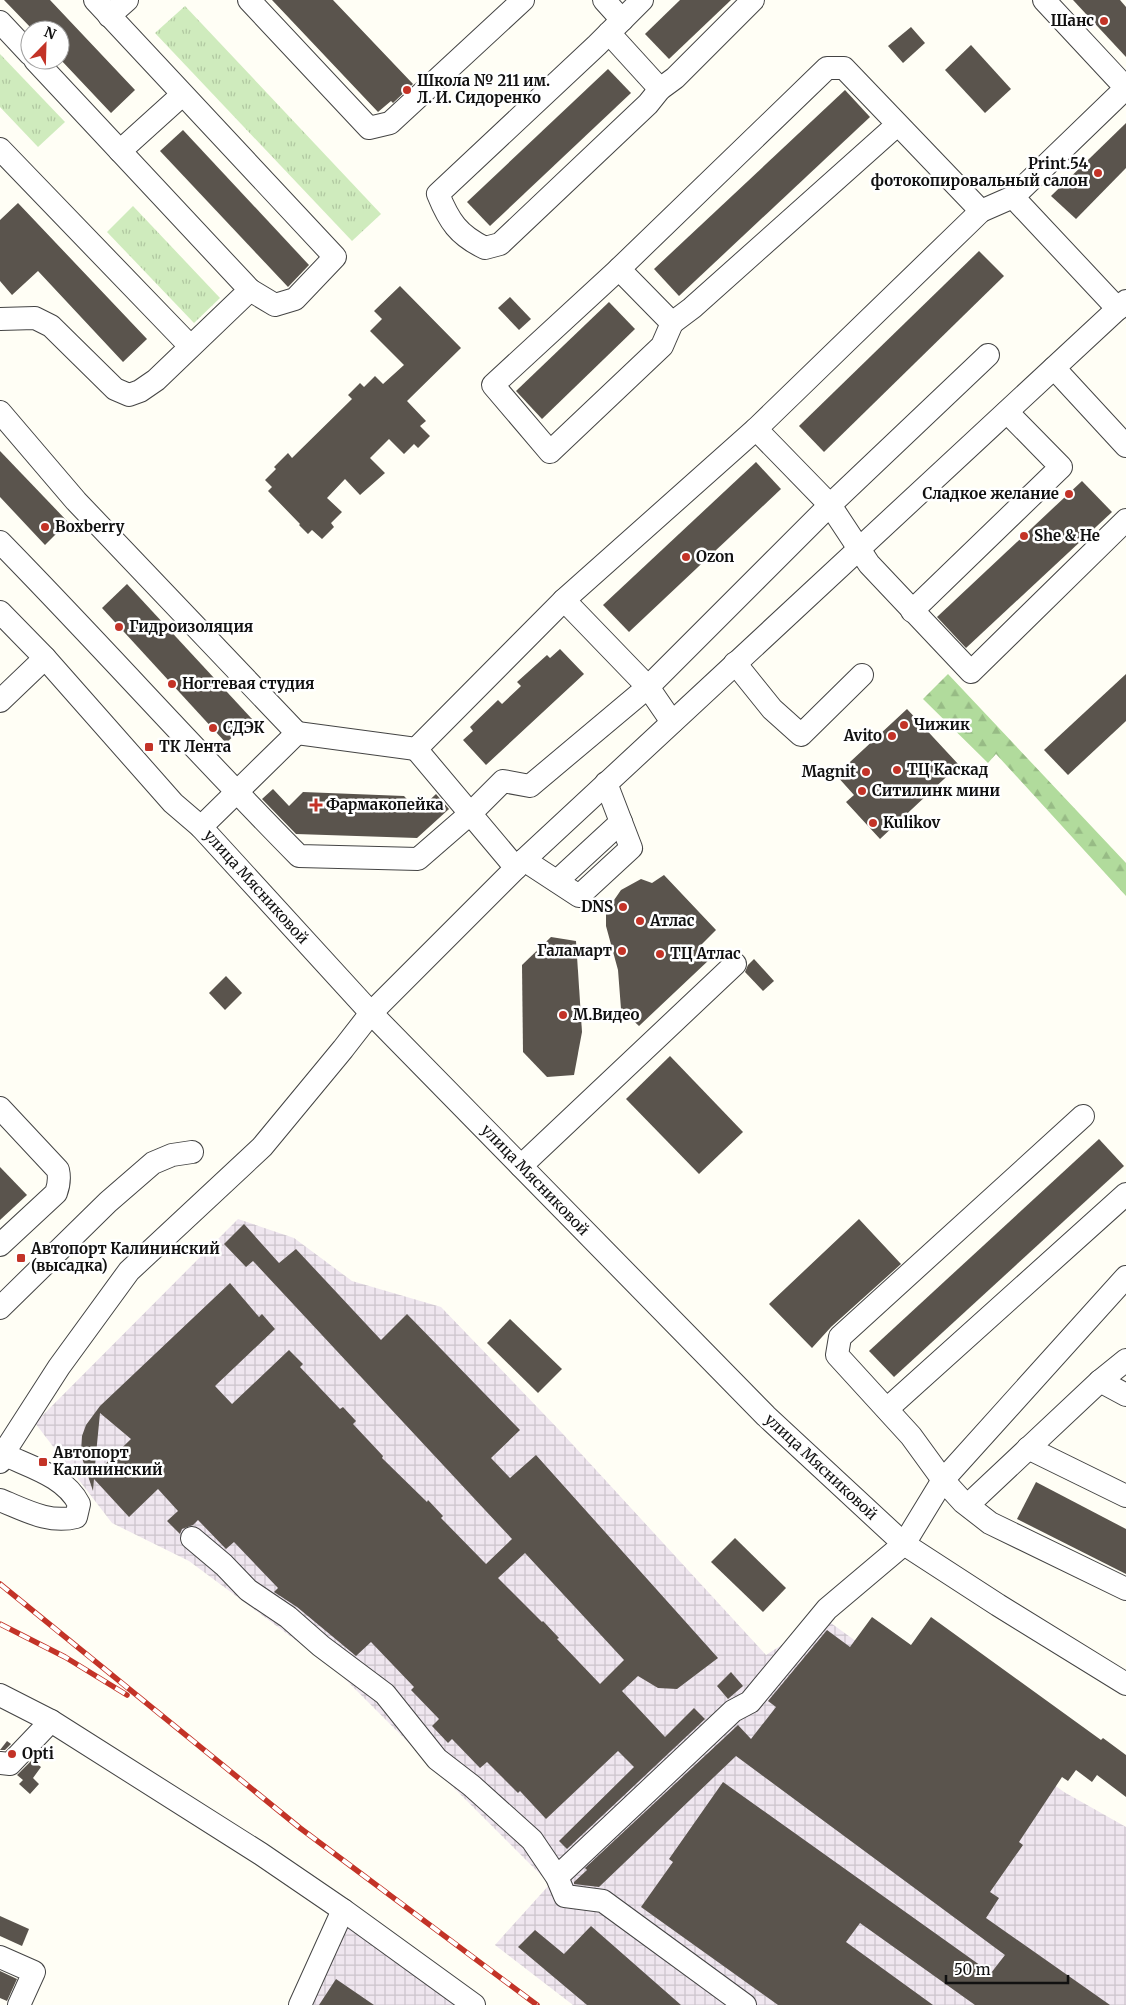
<svg xmlns="http://www.w3.org/2000/svg" width="1126" height="2005" viewBox="0 0 1126 2005" font-family="Merriweather,serif">
<style>
.industrial{fill:url(#industrial-grid)}
.forest{fill:url(#forest-firs)}
.park{fill:url(#park-tufts)}
.building{fill:#5a544d;fill-rule:evenodd}
.lines{fill:none;stroke-linecap:round;stroke-linejoin:round}
.minor-casing{stroke:#444;stroke-width:24}
.minor{stroke:#fff;stroke-width:22}
.rail-casing{stroke:#c33327;stroke-width:5.5}
.rail{stroke:#fff;stroke-width:4;stroke-dasharray:11;stroke-linecap:butt}
.poi-dot{fill:#c33327;stroke:#fff;stroke-width:2}
.labels{text-anchor:middle;stroke-width:5;stroke-linejoin:round;paint-order:stroke}
.poi-label{font-size:15px;font-weight:bold;fill:#111;stroke:#fff;text-anchor:start}
.street-label{font-size:15px;fill:#111;stroke:#fff}
</style>
<defs>
<pattern id="industrial-grid" width="8" height="8" patternUnits="userSpaceOnUse" patternTransform="scale(1.25)"><rect width="8" height="8" fill="#efe6ef"/><path d="M0 4h8M4 0v8" fill="none" stroke="#ccc4cc"/></pattern>
<pattern id="forest-firs" width="22" height="20" patternUnits="userSpaceOnUse" patternTransform="scale(1.25)"><rect width="22" height="20" fill="#b1db9c"/><path d="M5 1l3.5 6h-7zM16 11l3.5 6h-7z" fill="#97bb85"/></pattern>
<pattern id="park-tufts" width="24" height="20" patternUnits="userSpaceOnUse" patternTransform="scale(1.25)"><rect width="24" height="20" fill="#cfebbd"/><path d="M3 7l-1-3M5 7V3M7 7l1-3M15 17l-1-3M17 17v-4M19 17l1-3" fill="none" stroke="#b1c8a1"/></pattern>
</defs>
<rect width="100%" height="100%" fill="#fffef5"/>
<g class="industrial">
<path d="M238,1219L294,1238L352,1281L441,1307L562,1433L766,1655L824,1618L1064,1792L1126,1827V2005H573L495,1945L550,1884L336,1670L189,1561L112,1523L35,1423Z"/>
<path d="M350,1912L477,2005H297Z"/>
</g>
<path class="forest" d="M948,674L1126,863V896L996,754L988,763L923,699Z"/>
<g class="park">
<path d="M185,6L381,214L352,241L155,33Z"/>
<path d="M0,54L65,122L38,147L0,107Z"/>
<path d="M133,206L220,298L194,323L107,232Z"/>
</g>
<g class="building">
<path d="M4,0H50L135,90L111,113L60,59V30H33Z"/>
<path d="M272,0H333L413,84L393,103L391,101L378,112Z"/>
<path d="M680,0H731L669,59L645,34Z"/>
<path d="M1073,0H1120L1126,7V57Z"/>
<path d="M911,27L925,43L903,63L888,46Z"/>
<path d="M971,45L1011,89L985,113L945,70Z"/>
<path d="M608,69L631,93L490,226L467,202Z"/>
<path d="M845,90L870,117L679,296L654,269Z"/>
<path d="M1126,123V168L1076,219L1051,196Z"/>
<path d="M183,130L309,265L288,287L160,151Z"/>
<path d="M18,203L147,339L123,362L38,271L12,295L0,281V220Z"/>
<path d="M979,251L1004,276L824,452L799,426Z"/>
<path d="M400,286L461,348L407,401L426,421L420,426L430,436L418,448L414,444L404,454L389,439L370,458L385,473L360,495L345,479L327,498L342,512L331,523L334,527L322,539L312,530L308,534L299,525L300,524L268,491L272,487L265,480L276,469L274,467L288,453L292,458L352,399L348,395L360,383L364,387L375,376L383,384L404,365L370,331L382,319L374,311Z"/>
<path d="M510,297L531,319L519,330L498,308Z"/>
<path d="M609,302L635,329L542,419L516,391Z"/>
<path d="M0,451L68,522L45,545L0,497Z"/>
<path d="M756,462L781,489L629,632L603,605Z"/>
<path d="M1082,481L1112,512L966,648L937,617Z"/>
<path d="M127,584L252,719L226,743L102,608Z"/>
<path d="M560,649L584,674L486,765L463,740L473,731L470,727L498,700L502,704L521,686L517,682L547,655L550,658Z"/>
<path d="M1126,674V721L1068,775L1044,750Z"/>
<path d="M907,709L959,765L880,839L846,802L854,795L836,775Z"/>
<path d="M273,789L289,806L303,792L404,796L418,811L436,794L449,809L417,838L296,834L262,799Z"/>
<path d="M664,875L716,930L699,947L710,959L639,1026L621,1009L618,970L606,926V915L612,903L621,890L641,879L652,883Z"/>
<path d="M551,937L576,941L582,1032L574,1075L547,1077L523,1052L522,965Z"/>
<path d="M754,959L774,981L763,991L745,972L748,965Z"/>
<path d="M226,976L242,993L225,1010L209,993Z"/>
<path d="M670,1056L743,1132L699,1174L626,1099Z"/>
<path d="M1099,1139L1124,1166L894,1377L869,1351Z"/>
<path d="M0,1167L27,1195L0,1220Z"/>
<path d="M859,1219L901,1264L831,1327L812,1348L769,1304Z"/>
<path d="M244,1224L279,1263L296,1249L381,1340L407,1314L520,1430L491,1458L510,1478L536,1455L718,1658L677,1689L658,1688L638,1676L622,1691L665,1737L694,1708L705,1719L567,1849L559,1841L634,1767L618,1751L546,1819L520,1791L518,1793L487,1762L480,1768L452,1739L448,1743L432,1726L439,1719L411,1690L414,1687L371,1642L356,1656L297,1607L274,1592L278,1588L234,1542L226,1549L198,1520L193,1525L182,1529L180,1534L167,1521L178,1511L158,1489L129,1517L94,1479L93,1491L83,1461L81,1452L82,1436L86,1425L100,1406L230,1283L259,1317L262,1314L275,1329L215,1386L232,1404L289,1350L303,1364L300,1367L340,1409L343,1407L356,1421L353,1424L383,1456L382,1458L427,1502L428,1500L443,1516L441,1518L486,1564L512,1539L253,1261L246,1267L224,1244ZM100,1413L131,1439L94,1475ZM525,1553L624,1660L600,1684L557,1639L559,1638L543,1621L542,1622L498,1578Z"/>
<path d="M510,1319L562,1369L538,1393L487,1343Z"/>
<path d="M1036,1482L1126,1529V1574L1017,1519Z"/>
<path d="M735,1538L786,1588L763,1612L711,1562Z"/>
<path d="M872,1617L911,1645L931,1617L1101,1740L1103,1738L1126,1755V1797L1097,1775L1092,1782L1076,1770L1068,1781L1062,1777L1019,1842L1023,1845L990,1892L999,1898L986,1918L1110,2005H975L860,1923L846,1942L933,2005H778L641,1907L673,1862L669,1859L723,1782L991,1973L1005,1955L736,1756L599,1887L574,1884V1882L587,1870L585,1868L738,1725L751,1739L776,1707L768,1701L827,1630L850,1647Z"/>
<path d="M731,1672L743,1686L728,1699L717,1686Z"/>
<path d="M7,1741L11,1744L5,1750H0Z"/>
<path d="M32,1760L41,1767L33,1778L39,1784L30,1794L19,1784L23,1780L17,1775Z"/>
<path d="M0,1916L29,1929L22,1946L0,1936Z"/>
<path d="M591,1926L681,2005H587L518,1947L535,1930L564,1954Z"/>
<path d="M0,1971L17,1979L7,2001L0,1998Z"/>
<path d="M336,1979L374,2005H319Z"/>
</g>
<g class="lines">
<g class="minor-casing">
<g id="minor">
<path d="M95,0L335,257L295,299L275,305L250,290"/>
<path d="M249,0L369,128L390,123L523,0"/>
<path d="M604,0L622,20"/>
<path d="M642,0L597,45L438,194C449,221 458,235 485,248L500,244L648,104L660,89L675,78L753,0"/>
<path d="M1044,0L1126,88L1013,197L1118,309"/>
<path d="M109,16L127,0"/>
<path d="M0,22L30,54"/>
<path d="M609,33L660,89"/>
<path d="M897,125L692,308L672,323L619,269L827,68H844L981,211"/>
<path d="M0,149L190,346"/>
<path d="M120,151L182,95"/>
<path d="M1013,197L981,211L756,429L830,505L869,564L971,672L1126,520"/>
<path d="M619,269L493,385L550,452L662,346L672,323"/>
<path d="M0,319L35,318L51,326L115,389L129,395L140,391L156,380L250,290L35,60"/>
<path d="M1054,368L1126,446"/>
<path d="M0,412L76,501L297,733L201,827"/>
<path d="M0,542C101,645 197,753 299,856L418,859L471,813L503,781L530,786L648,687L830,505L988,355"/>
<path d="M564,600L648,687L672,722"/>
<path d="M912,611L1061,467L1007,412"/>
<path d="M0,612L45,658L173,803L201,827L371,1013L766,1416L904,1544L998,1605L1126,1684"/>
<path d="M735,663L772,709L801,735L862,675"/>
<path d="M0,701L45,658"/>
<path d="M297,733L416,749L564,600L756,429"/>
<path d="M416,749L516,868"/>
<path d="M524,860L579,896L631,848L606,783"/>
<path d="M557,881L621,822"/>
<path d="M0,1108L58,1170C60,1179 59,1185 56,1193L0,1245"/>
<path d="M1083,1116L840,1337L837,1355L911,1436L943,1480L963,1502L990,1523L1126,1589"/>
<path d="M521,1166L735,964"/>
<path d="M0,1308L108,1202L153,1163L172,1155L192,1152"/>
<path d="M1100,1381L1126,1395"/>
<path d="M887,1409L1126,1194"/>
<path d="M1028,1448L1126,1496"/>
<path d="M0,1462L3,1454L59,1367L129,1271L262,1147L343,1049L371,1013L524,860L1126,301"/>
<path d="M0,1500C25,1510 49,1524 76,1517L79,1504C65,1476 30,1467 3,1454"/>
<path d="M968,1505L1100,1381L1126,1360"/>
<path d="M192,1538L224,1565L248,1590L288,1617L321,1646L385,1694L437,1759L472,1786L532,1840L557,1877L565,1896L603,1901L745,2005"/>
<path d="M0,1695L51,1721L261,1854L343,1910L474,2005"/>
<path d="M0,1763L10,1764L51,1721"/>
<path d="M557,1877L733,1711L750,1702L827,1609L904,1544L943,1480L1126,1277"/>
<path d="M0,1957L34,1972L19,2005"/>
<path d="M300,2005L343,1910"/>
</g>
</g>
<use href="#minor" class="minor"/>
<g class="rail-casing">
<g id="rail">
<path d="M0,1584L300,1828L537,2005"/>
<path d="M0,1624L65,1657L127,1695"/>
</g>
</g>
<use href="#rail" class="rail"/>
</g>
<g class="poi-dot">
<circle cx="1104" cy="21" r="5"/>
<circle cx="407" cy="90" r="5"/>
<circle cx="1098" cy="173" r="5"/>
<circle cx="1069" cy="494" r="5"/>
<circle cx="45" cy="527" r="5"/>
<circle cx="1024" cy="536" r="5"/>
<circle cx="686" cy="557" r="5"/>
<circle cx="119" cy="627" r="5"/>
<circle cx="172" cy="684" r="5"/>
<circle cx="904" cy="725" r="5"/>
<circle cx="213" cy="728" r="5"/>
<circle cx="892" cy="736" r="5"/>
<rect x="144" y="742" width="10" height="10" rx="2.5"/>
<circle cx="897" cy="770" r="5"/>
<circle cx="866" cy="772" r="5"/>
<circle cx="862" cy="791" r="5"/>
<path d="M313.5 797.5h5v5h5v5h-5v5h-5v-5h-5v-5h5z"/>
<circle cx="873" cy="823" r="5"/>
<circle cx="623" cy="907" r="5"/>
<circle cx="640" cy="921" r="5"/>
<circle cx="622" cy="951" r="5"/>
<circle cx="660" cy="954" r="5"/>
<circle cx="563" cy="1015" r="5"/>
<rect x="16" y="1253" width="10" height="10" rx="2.5"/>
<rect x="38" y="1457" width="10" height="10" rx="2.5"/>
<circle cx="12" cy="1754" r="5"/>
</g>
<g class="labels">
<g class="poi-label">
<text x="1094" y="26" text-anchor="end">Шанс</text>
<text x="417" y="86">Школа № 211 им.<tspan x="417" dy="17">Л. И. Сидоренко</tspan></text>
<text x="1088" y="169" text-anchor="end">Print.54<tspan x="1088" dy="17">фотокопировальный салон</tspan></text>
<text x="1059" y="499" text-anchor="end">Сладкое желание</text>
<text x="55" y="532">Boxberry</text>
<text x="1034" y="541">She &amp; He</text>
<text x="696" y="562">Ozon</text>
<text x="129" y="632">Гидроизоляция</text>
<text x="182" y="689">Ногтевая студия</text>
<text x="914" y="730">Чижик</text>
<text x="223" y="733">СДЭК</text>
<text x="882" y="741" text-anchor="end">Avito</text>
<text x="159" y="752">ТК Лента</text>
<text x="907" y="775">ТЦ Каскад</text>
<text x="856" y="777" text-anchor="end">Magnit</text>
<text x="872" y="796">Ситилинк мини</text>
<text x="326" y="810">Фармакопейка</text>
<text x="883" y="828">Kulikov</text>
<text x="613" y="912" text-anchor="end">DNS</text>
<text x="650" y="926">Атлас</text>
<text x="612" y="956" text-anchor="end">Галамарт</text>
<text x="670" y="959">ТЦ Атлас</text>
<text x="573" y="1020">М.Видео</text>
<text x="31" y="1254">Автопорт Калининский<tspan x="31" dy="17">(высадка)</tspan></text>
<text x="53" y="1458">Автопорт<tspan x="53" dy="17">Калининский</tspan></text>
<text x="22" y="1759">Opti</text>
</g>
<g class="street-label">
<text transform="translate(256 887) rotate(48)" y="5">улица Мясниковой</text>
<text transform="translate(535 1180) rotate(46)" y="5">улица Мясниковой</text>
<text transform="translate(821 1467) rotate(43)" y="5">улица Мясниковой</text>
</g>
</g>
<g transform="translate(45 45) rotate(23)"><circle r="24" fill="#ffffff" stroke="#a0a0a0"/>
<path d="M0-4L9 19L0 12L-9 19Z" fill="#c33327"/>
<text y="-8" font-size="14" font-weight="bold" text-anchor="middle" fill="#111111">N</text>
</g>
<path d="M946 1975v8h122v-8" fill="none" stroke="#111111" stroke-width="2.5"/>
<text x="954" y="1975" font-size="15" fill="#111111" stroke="#ffffff" stroke-width="4" paint-order="stroke">50 m</text>
</svg>
